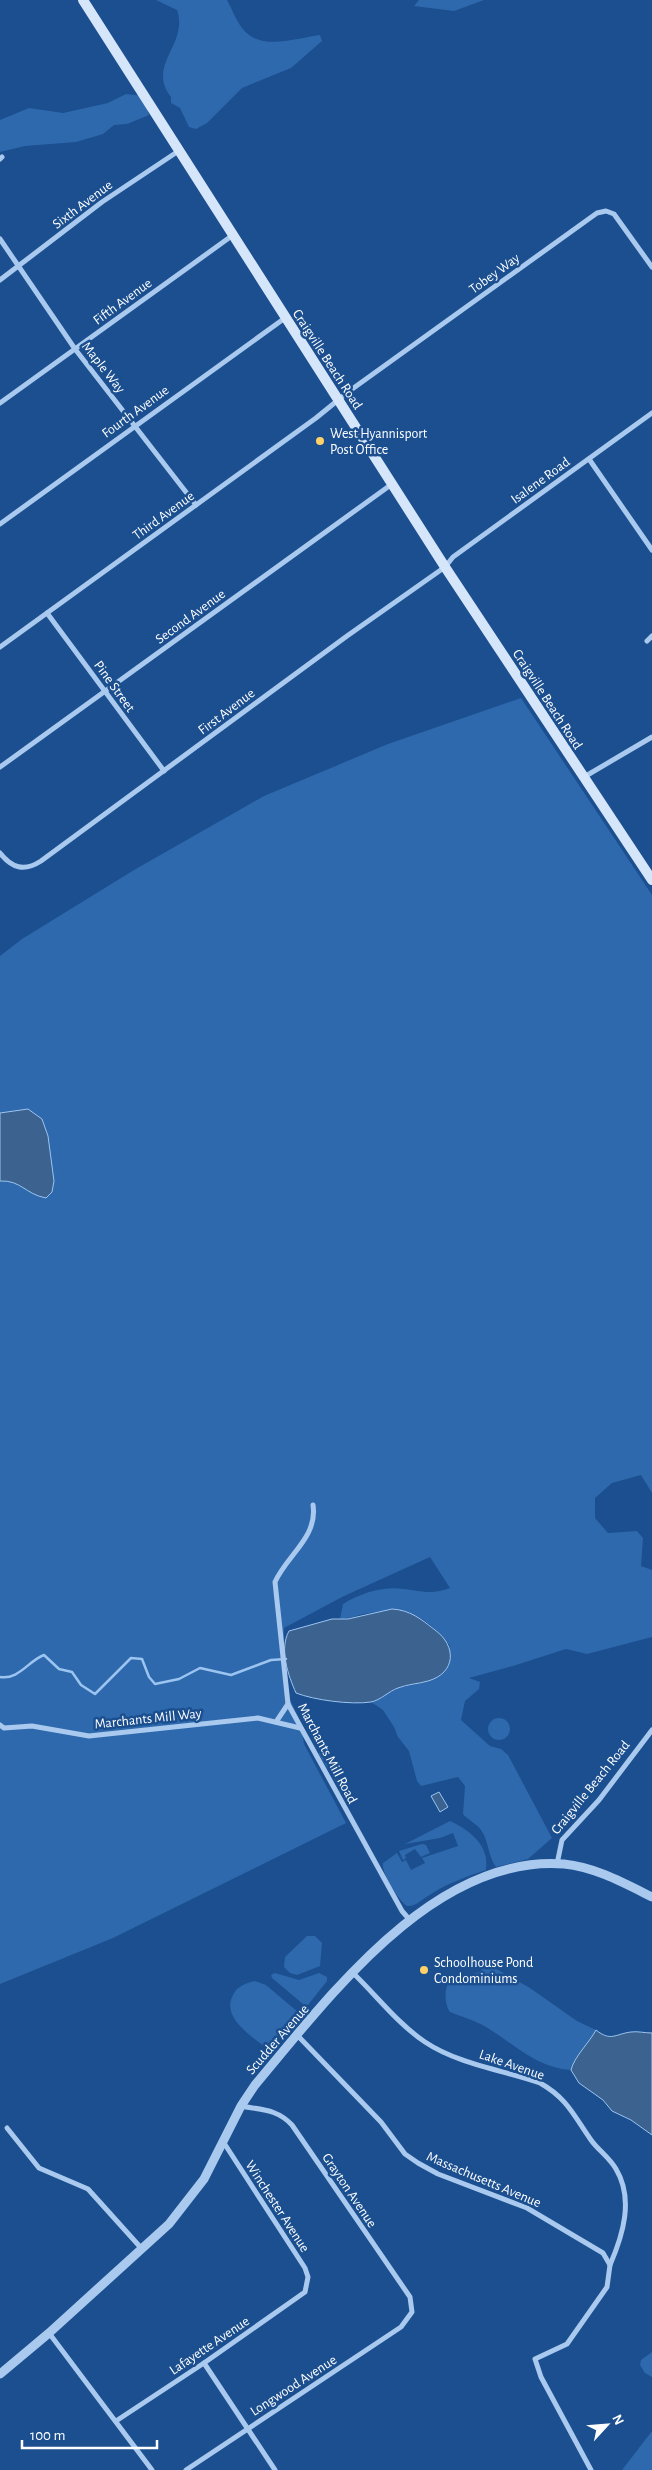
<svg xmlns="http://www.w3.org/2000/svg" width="652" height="2470" viewBox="0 0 652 2470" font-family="'Alegreya Sans',sans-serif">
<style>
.green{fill:#2e69ad}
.water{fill:#3c6290;stroke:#9cc4f0}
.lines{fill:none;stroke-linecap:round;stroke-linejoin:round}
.stream{stroke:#9cc4f0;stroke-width:2.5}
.minor{stroke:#a9c9ee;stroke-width:5}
.tertiary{stroke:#a9c9ee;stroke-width:9}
.secondary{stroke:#d6e6fa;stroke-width:10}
.poi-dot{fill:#ffd166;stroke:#1b4f8f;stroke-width:2}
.labels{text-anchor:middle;stroke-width:5;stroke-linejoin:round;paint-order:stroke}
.street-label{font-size:14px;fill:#fff;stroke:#1b4f8f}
.poi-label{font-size:14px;fill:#fff;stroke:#1b4f8f;text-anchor:start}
</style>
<rect width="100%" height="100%" fill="#1b4f8f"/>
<g class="green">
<path d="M156,0H227C232,9 236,20 242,28C260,52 296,38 320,35L322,41L291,68L242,88L207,123L196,129L189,127L180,108L171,103V97C146,65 189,44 177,10Z"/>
<path d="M419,0H484L454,11L414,6Z"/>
<path d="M126,94L143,96L149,115L127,124L114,125L103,134L76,142L25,146L0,152V120L29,108L63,113L108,103Z"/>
<path d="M521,698L652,895V1493L641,1475L612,1483L595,1498V1518L608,1533L637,1531L643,1538L641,1566L652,1570V1637L587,1654L566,1649L513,1666L469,1678L480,1682L479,1689L465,1701L461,1720L490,1746L501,1749L508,1755L552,1838L528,1859L496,1867C488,1857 489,1841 481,1830C477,1824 468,1820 463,1814L465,1786L458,1777L421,1786L417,1781L409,1751L398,1737L394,1727L383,1710L371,1702L398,1688L429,1681L450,1646C426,1616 407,1606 370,1613C359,1614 351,1619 340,1619L343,1604C361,1593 383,1586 404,1589C422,1591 432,1595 450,1588L430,1557L342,1597L284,1628V1655L290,1699L301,1724L304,1744L346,1823L113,1938L0,1984V1180L14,1181L18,1184L0,1113V956L22,939L134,870L264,796L388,744Z"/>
<circle cx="499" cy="1729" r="11"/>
<path d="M322,1750L332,1756L342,1792L339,1793L340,1789L319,1754L320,1751Z"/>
<path d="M450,1821C470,1830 490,1846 486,1870C465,1877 446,1884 428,1896C421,1900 415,1907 407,1906C398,1900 381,1872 383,1863L397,1853L402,1862L406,1860L411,1870L425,1863L422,1858L458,1846L453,1833L440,1838L405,1844Z"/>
<path d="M422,1844L426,1845L430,1853L421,1857L415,1849L405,1855L406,1858L403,1860L399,1851Z"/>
<path d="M307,1936H315L322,1943L320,1966L297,1975L290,1973L284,1967L285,1957Z"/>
<path d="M489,1965L530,1988L577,2021L596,2030C589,2043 574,2057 571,2070C537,2068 514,2044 486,2027C474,2020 462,2017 450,2012C445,2005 444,1991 448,1984L479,1972L483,1968Z"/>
<path d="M275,1973L299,1980L319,1973L327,1977V1981L308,2005L303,2004L272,1978L271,1975Z"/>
<path d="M255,1981L266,1985L299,2013L269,2048L265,2047C250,2035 221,2017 233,1995C237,1986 246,1983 255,1981Z"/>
<path d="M652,2352V2377L645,2373L640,2365L641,2360Z"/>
<path d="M652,2431V2470H622Z"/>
</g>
<g class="water">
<path d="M28,1109L42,1119L48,1136L54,1181L52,1192L46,1198C25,1194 21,1180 0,1181V1113Z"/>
<path d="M392,1609C410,1610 421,1619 435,1630C457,1646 456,1673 428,1681C418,1684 408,1684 398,1688C389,1691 381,1700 371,1702C351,1705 314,1700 296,1693C288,1675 279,1649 289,1631L332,1619H348Z"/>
<path d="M439,1792L448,1807L440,1812L431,1796Z"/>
<path d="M596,2030C611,2042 615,2034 631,2032C637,2031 645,2033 652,2033V2135L631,2120L612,2111L603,2100L579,2083L571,2070C574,2057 589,2043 596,2030Z"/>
</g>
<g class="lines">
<path class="stream" d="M0,1677C19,1680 28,1661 44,1655L59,1669L72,1672L81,1685L95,1694L131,1658L142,1659L149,1677L155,1684L179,1679L200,1668L231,1675L271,1660L286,1659"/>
<g class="minor">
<path d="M0,159L2,157"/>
<path d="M0,239L75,349L196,505"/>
<path d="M0,280L102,202L180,150"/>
<path d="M0,403L233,235"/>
<path d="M589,459L652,550"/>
<path d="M0,524L285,318"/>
<path d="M47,613L164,771"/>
<path d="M647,641L652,636"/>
<path d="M0,647L316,418L348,392L597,213L606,211L614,214L652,267"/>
<path d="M0,767L392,484"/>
<path d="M584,777L652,737"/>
<path d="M0,853C12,868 24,872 41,861L347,636L445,567L453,557L652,413"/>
<path d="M313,1505C318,1537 287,1555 275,1582L288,1704L402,1911L409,1919"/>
<path d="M276,1722L288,1704"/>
<path d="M0,1725L4,1728L32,1726L89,1736L258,1718L300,1728"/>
<path d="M557,1864L562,1840L599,1800L652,1730"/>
<path d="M353,1973C376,1995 398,2024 425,2042C458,2064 502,2070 540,2083C567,2098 574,2116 591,2140C598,2150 609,2157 616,2169C634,2199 623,2235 610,2265"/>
<path d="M298,2036L381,2122L405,2154L418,2163L438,2174L527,2208L603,2253L610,2265L607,2287L567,2344L535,2359L541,2377L591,2470"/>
<path d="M7,2128L39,2168L88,2189L142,2249"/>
<path d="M49,2333L152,2470"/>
<path d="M204,2363L275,2470"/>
<path d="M116,2421L204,2363L305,2292L308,2277L305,2268L224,2143"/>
<path d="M186,2470L401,2327L412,2312L410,2297L292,2125C277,2109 262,2110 241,2106"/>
</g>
<path class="tertiary" d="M0,2374L49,2333L169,2224L204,2179L241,2106L255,2085C329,1997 434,1854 564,1864C595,1867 624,1883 652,1897"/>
<path class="secondary" d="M83,0L445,567L652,880"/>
</g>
<g class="poi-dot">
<circle cx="320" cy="441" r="5"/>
<circle cx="424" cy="1970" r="5"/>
</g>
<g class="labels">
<g class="street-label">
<text transform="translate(82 204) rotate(-37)" y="5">Sixth Avenue</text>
<text transform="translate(494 273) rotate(-36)" y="5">Tobey Way</text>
<text transform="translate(122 301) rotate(-36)" y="5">Fifth Avenue</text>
<text transform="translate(328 359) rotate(57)" y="5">Craigville Beach Road</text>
<text transform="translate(104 367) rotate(52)" y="5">Maple Way</text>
<text transform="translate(135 411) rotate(-36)" y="5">Fourth Avenue</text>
<text transform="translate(540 480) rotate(-36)" y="5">Isalene Road</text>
<text transform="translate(163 515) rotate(-36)" y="5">Third Avenue</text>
<text transform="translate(190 616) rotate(-36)" y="5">Second Avenue</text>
<text transform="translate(115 686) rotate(54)" y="5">Pine Street</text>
<text transform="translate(548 699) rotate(57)" y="5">Craigville Beach Road</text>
<text transform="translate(226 711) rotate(-37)" y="5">First Avenue</text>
<text transform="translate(148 1718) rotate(-6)" y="5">Marchants Mill Way</text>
<text transform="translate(328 1753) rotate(62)" y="5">Marchants Mill Road</text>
<text transform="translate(590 1787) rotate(-51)" y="5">Craigville Beach Road</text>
<text transform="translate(277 2039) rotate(-49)" y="5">Scudder Avenue</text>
<text transform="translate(512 2064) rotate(19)" y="5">Lake Avenue</text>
<text transform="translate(484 2179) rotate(23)" y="5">Massachusetts Avenue</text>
<text transform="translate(350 2190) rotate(56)" y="5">Grayton Avenue</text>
<text transform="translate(278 2206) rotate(57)" y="5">Winchester Avenue</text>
<text transform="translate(209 2345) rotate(-34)" y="5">Lafayette Avenue</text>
<text transform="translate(293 2385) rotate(-33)" y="5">Longwood Avenue</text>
</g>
<g class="poi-label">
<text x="330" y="438">West Hyannisport<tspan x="330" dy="16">Post Office</tspan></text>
<text x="434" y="1967">Schoolhouse Pond<tspan x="434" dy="16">Condominiums</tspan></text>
</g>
</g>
<g transform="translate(607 2425) rotate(64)" stroke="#1b4f8f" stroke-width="4" paint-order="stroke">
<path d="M0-4L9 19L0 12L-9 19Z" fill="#ffffff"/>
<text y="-8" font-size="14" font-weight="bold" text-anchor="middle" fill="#ffffff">N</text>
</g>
<path d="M22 2440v8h135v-8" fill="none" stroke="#ffffff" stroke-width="2.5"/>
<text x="30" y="2440" font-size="15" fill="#ffffff" stroke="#1b4f8f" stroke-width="4" paint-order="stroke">100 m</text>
</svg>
